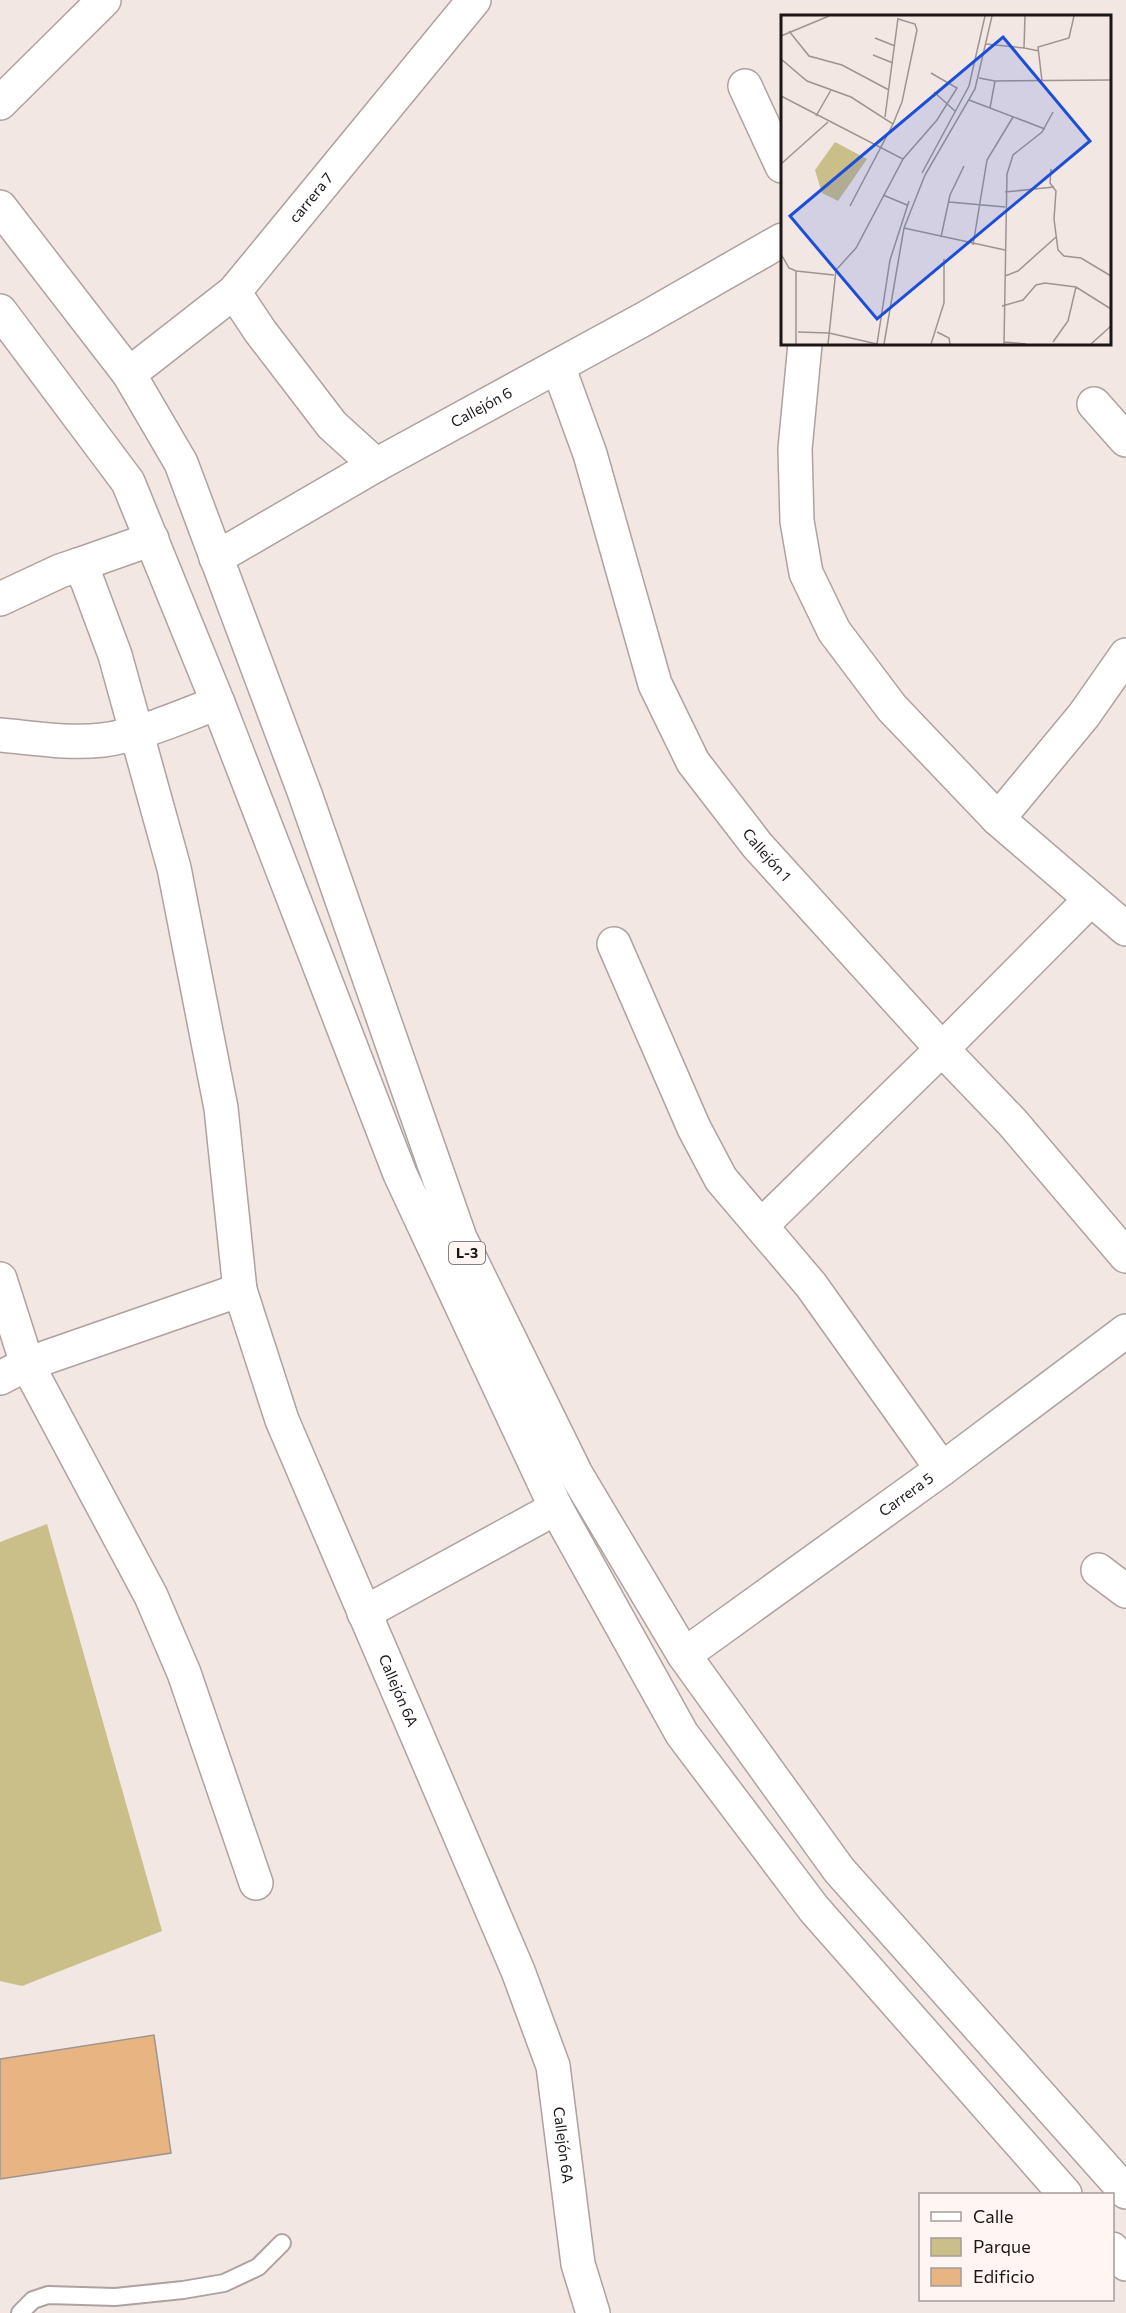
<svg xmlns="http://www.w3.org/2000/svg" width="1126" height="2313" viewBox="0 0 1126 2313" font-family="Commissioner,sans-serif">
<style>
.green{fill:#cabe89}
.building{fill:#e8b481;stroke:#9d958e;stroke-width:1.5}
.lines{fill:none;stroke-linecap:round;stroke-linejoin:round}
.lane-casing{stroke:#aea2a0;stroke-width:20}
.street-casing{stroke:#aea2a0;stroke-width:36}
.primary-casing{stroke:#aea2a0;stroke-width:36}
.lane{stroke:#fff;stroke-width:16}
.street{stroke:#fff;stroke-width:33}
.primary{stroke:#fff;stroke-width:33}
.labels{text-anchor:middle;stroke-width:5;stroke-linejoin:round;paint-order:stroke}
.shield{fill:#fff5f3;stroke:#5f5a58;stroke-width:1.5}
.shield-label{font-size:14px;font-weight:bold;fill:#1b1716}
.street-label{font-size:15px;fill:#1b1716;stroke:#fff5f3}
.inset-road{fill:none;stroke:#9d9492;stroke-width:1.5}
.view{fill:#1d4ed8;fill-opacity:0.15;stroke:#1d4ed8;stroke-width:3}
.inset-edge{fill:none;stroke:#1b1716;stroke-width:3}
</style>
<rect width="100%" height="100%" fill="#f3e7e4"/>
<path class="green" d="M47,1524L162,1931L22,1986L0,1981V1542Z"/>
<path class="building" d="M154,2035L171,2153L0,2179V2059Z"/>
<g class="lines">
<g class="lane-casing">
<path id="lane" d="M20,2313L33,2300L48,2295L115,2297L183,2290L224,2283L258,2267L282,2243"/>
</g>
<g class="street-casing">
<g id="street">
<path d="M745,86L782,166"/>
<path d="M0,103L104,0"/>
<path id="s1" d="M234,292L260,331L332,425L376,465L644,319L782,240"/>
<path d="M805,344L795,449L797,521L806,573L834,631L892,708L998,819L1126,929"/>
<path id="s2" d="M558,366L590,454L655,684L693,762L757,845L942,1049L1012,1122L1126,1256"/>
<path id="s3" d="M129,374L234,292L474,0"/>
<path d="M1094,404L1126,440"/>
<path d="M216,558L376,465"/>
<path d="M78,565L152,539"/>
<path d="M0,599L60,571L78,565L87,580L115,655L174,868L221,1108L240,1290"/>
<path d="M0,735C34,738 69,744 103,740C142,735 181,716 218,703"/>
<path d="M998,819L1084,715L1126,655"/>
<path d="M614,944L694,1128L721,1179L811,1285L942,1469"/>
<path d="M761,1226L942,1049L1090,900"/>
<path d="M0,1279L27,1364L151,1596L184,1673L256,1883"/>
<path id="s4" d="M0,1378L27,1364L240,1290L282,1420L518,1971L553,2066L578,2264L593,2313"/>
<path d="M1098,1570L1126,1591"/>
<path d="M364,1613L556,1508"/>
<path id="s5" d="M684,1655L942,1469L1126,1331"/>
</g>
</g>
<g class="primary-casing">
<g id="primary">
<path d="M0,207L129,374L181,463L305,794L460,1238L576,1474L684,1655L839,1870L1126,2192"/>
<path d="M0,311L128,482L218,703L400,1174L556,1508L682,1734L814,1909L1065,2194"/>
<path d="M1112,2249L1126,2264"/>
</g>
</g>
<use href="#lane" class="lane"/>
<use href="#street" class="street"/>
<use href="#primary" class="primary"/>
</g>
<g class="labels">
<rect class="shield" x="449" y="1242" width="36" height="22" rx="4.5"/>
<g class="shield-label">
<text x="467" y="1258">L-3</text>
</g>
<g class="street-label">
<text dy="5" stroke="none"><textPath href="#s3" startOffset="255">carrera 7</textPath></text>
<text dy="5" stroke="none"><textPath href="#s1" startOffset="345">Callejón 6</textPath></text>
<text dy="5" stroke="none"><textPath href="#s2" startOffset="538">Callejón 1</textPath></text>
<text dy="5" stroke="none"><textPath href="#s5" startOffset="274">Carrera 5</textPath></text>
<text dy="5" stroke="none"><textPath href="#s4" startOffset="687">Callejón 6A</textPath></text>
<text dy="5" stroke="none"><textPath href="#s4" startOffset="1173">Callejón 6A</textPath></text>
</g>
</g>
<g transform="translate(781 15)">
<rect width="330" height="330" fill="#f3e7e4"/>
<path d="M54,127L86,144L57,186L41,178L34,155Z" fill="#cabe89"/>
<path class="inset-road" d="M244,1L243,33L258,36M8,16L28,41L61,50L108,75M0,21L48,1M94,23L114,31M205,29L243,33M92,40L112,48M0,44L26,66L70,82L112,109L69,191M198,63L214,66L330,65M214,66L209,93L264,114M261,66L257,32L288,23L293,1M153,77L174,96M0,81L122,144L75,233L55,255L47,329M188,85L209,93M35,101L50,75M104,102L117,3M112,109L121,87L136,15L134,9L117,4M122,144L156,105L176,73L150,58M0,149L47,107M270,154L269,168L275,176L273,204L277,235L283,241L300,243L330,261M141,158L188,71L204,1M224,177L273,172M102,180L126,190M168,187L224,192M123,213L224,235M160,222L169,180L183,151M192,230L206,145L232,102M0,239L8,253L15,256V329M15,256L53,260M224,261L237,256L275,222M221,291L242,285L255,270L264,268L295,272L330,294M17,317L48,318L96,329M156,317L168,323L169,329M223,327L245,329M272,327L287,306L295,272M96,329L109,245L128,186M103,329L123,213L144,160L194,74L211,1M150,329L163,288V244M223,329L226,159L232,140L261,117L272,97M310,329L330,311"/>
<path class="view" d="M222,22L309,126L96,304L9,201Z"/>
<rect width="330" height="330" class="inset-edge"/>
</g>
<rect x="919" y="2193" width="195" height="108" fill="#fff5f3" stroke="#a49c9b" stroke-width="1.5"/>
<rect x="931" y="2212" width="30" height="9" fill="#ffffff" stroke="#a49c9b" stroke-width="1.5"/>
<text x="973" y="2223" font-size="18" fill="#1b1716">Calle</text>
<rect x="931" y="2238" width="30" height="18" fill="#cabe89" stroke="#a49c9b" stroke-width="1.5"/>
<text x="973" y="2253" font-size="18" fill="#1b1716">Parque</text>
<rect x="931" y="2268" width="30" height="18" fill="#e8b481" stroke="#a49c9b" stroke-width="1.5"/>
<text x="973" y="2283" font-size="18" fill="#1b1716">Edificio</text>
</svg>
